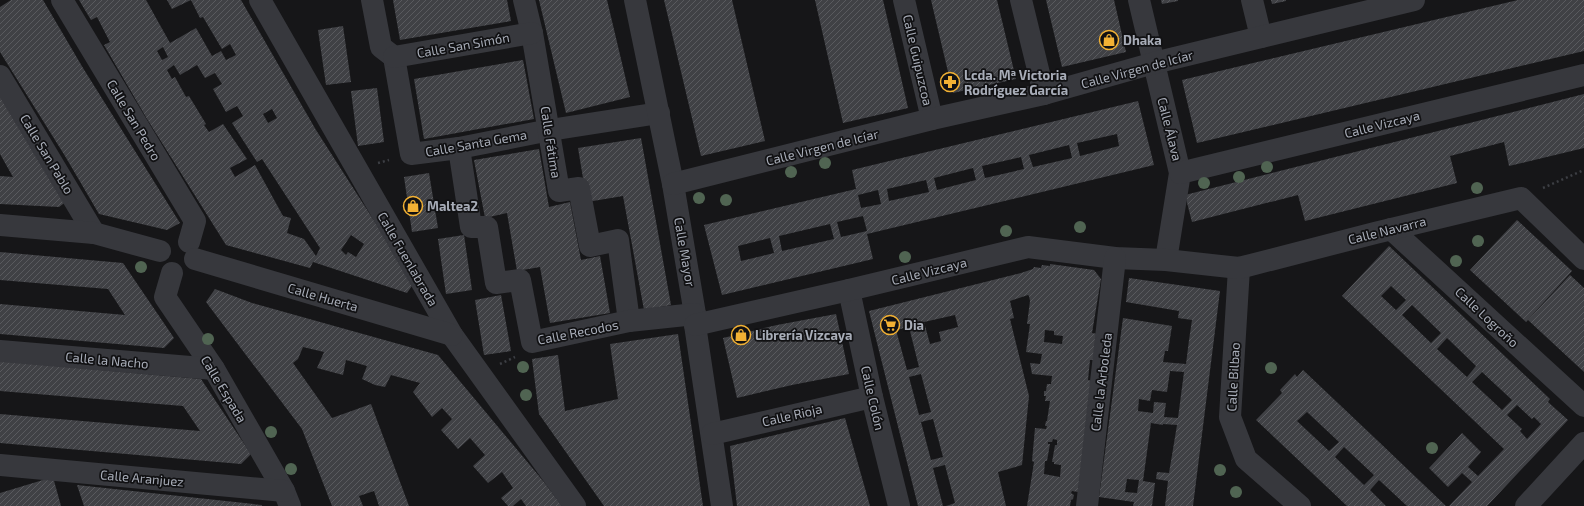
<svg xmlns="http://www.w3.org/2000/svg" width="1584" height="506" viewBox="0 0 1584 506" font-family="'Exo 2',sans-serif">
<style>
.building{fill:url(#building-hatch);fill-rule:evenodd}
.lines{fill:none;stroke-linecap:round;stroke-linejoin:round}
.path{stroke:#3d3f44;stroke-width:2.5;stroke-dasharray:2 3;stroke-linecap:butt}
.minor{stroke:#37383d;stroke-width:22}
.tree{fill:#506452}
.labels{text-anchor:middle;stroke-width:3.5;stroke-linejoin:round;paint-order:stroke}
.poi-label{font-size:13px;font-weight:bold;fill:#a8adb8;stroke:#111113;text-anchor:start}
.street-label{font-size:13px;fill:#a8adb8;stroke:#111113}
</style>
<defs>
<pattern id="building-hatch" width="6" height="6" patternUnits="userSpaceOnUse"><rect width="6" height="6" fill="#404145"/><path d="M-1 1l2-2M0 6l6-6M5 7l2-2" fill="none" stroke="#595a5e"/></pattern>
</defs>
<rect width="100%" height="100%" fill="#161618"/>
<g class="building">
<path d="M11,0H43L83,68L180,223L167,230L99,214L65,156L0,52V7Z"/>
<path d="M79,0H146L170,43L196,28L212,56L221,51L226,60L236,55L230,44L222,49L203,17L200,18L191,0L172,9L167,0H241L316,130L414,283L407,293L313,262L310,268L226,245L147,119L104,45L110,42L97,17L91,20ZM163,47L168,57L162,60L157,51ZM174,65L180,75L197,65L205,78L215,73L222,84L213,89L226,112L237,106L243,116L232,123L257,162L262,159L320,248L316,256L304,239L287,233L291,218L283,216L255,165L235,177L230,168L247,159L223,124L209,132L204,125L206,124L189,96L186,97L175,77L172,79L167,70ZM272,109L277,118L268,123L263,114ZM351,235L364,244L356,257L348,252L346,255L341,250Z"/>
<path d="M393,0H507L511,21L400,40Z"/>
<path d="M539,0H607L630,97L566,113Z"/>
<path d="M664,0H732L765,141L701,156Z"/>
<path d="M815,0H883L908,108L843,123Z"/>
<path d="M931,0H997L1016,79L953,93Z"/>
<path d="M1046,0H1114L1126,52L1062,67Z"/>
<path d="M1161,0H1178V1L1162,4Z"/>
<path d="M1271,0H1286V1L1272,4Z"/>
<path d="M1518,0H1584V51L1197,143L1182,80Z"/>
<path d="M343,26L351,82L326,85L318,30Z"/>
<path d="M523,60L534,119L424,139L414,79Z"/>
<path d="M377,88L384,142L358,146L351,91Z"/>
<path d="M1584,94V148L1509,166L1504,142L1450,156L1457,183L1305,221L1298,195L1192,222L1185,195Z"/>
<path d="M0,95L67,201L59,207L0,204V176L13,177L0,154Z"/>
<path d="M1138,101L1154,165L867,234L873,259L722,295L704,225L856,189L852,170ZM1117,134L1119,146L1080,156L1077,143ZM1069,145L1072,158L1033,167L1029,155ZM1021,157L1024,169L985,178L982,166ZM973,168L976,180L937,190L934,178ZM926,180L929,192L889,201L887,189ZM878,190L881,204L861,208L858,195ZM863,216L867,231L841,237L837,222ZM830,224L834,239L782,251L779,236ZM770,238L774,253L741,261L738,246Z"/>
<path d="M641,138L671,305L644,310L623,196L587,202L578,148Z"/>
<path d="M539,149L549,207L570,202L581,260L600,256L610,313L550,323L540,267L517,271L507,213L485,218L474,160Z"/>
<path d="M429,173L438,228L412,232L404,177Z"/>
<path d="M1517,220L1572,271L1526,322L1470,270Z"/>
<path d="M464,235L472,290L446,294L438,239Z"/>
<path d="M1389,246L1550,399L1548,402L1568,420L1487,506H1449L1472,482L1462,473L1448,487L1429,468L1462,433L1481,452L1468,467L1478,476L1504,449L1342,296ZM1391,286L1406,300L1396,310L1381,296ZM1412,305L1441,333L1431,343L1402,315ZM1447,338L1476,366L1467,377L1437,349ZM1482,372L1512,400L1502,410L1472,382ZM1517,405L1532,419L1534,417L1541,424L1527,439L1520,431L1522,429L1507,415Z"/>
<path d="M0,252L123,263L174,338L164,348L0,334V304L125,315L108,289L0,280Z"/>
<path d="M1050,264L1094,270L1101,279L1092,333L1098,334L1095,360H1090L1088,380L1092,381L1078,492L1072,491L1071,493L1074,495L1073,499L1071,500L1070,506H1027L1034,462L1032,461L1035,428L1046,429L1047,426H1045L1046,421H1047L1050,401H1045L1046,396H1044V391H1046L1047,384H1051L1052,376L1032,374L1030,363L1040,364L1042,354L1026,352L1030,324H1027L1030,301L1029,296L1028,295L1010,301L1014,318L1010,319L1029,396L1022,465L998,472L1006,506H946L955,503L945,465L933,468L943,506H918L869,311L1021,273L1033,269L1034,267L1041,268L1042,265L1050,266ZM955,315L958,327L939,332L941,341L930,344L924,322ZM909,327L919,367L907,370L896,330ZM1045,330L1054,331V335L1063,336L1062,344L1044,342ZM921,374L931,412L919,415L909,377ZM933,419L943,457L931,460L921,422ZM1053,439L1057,440V445H1055L1052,462H1054V464L1061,465L1060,477L1044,474L1045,461H1047L1050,444H1048V442H1052Z"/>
<path d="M1570,275L1584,288V372L1528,320Z"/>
<path d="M1129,278L1220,291L1193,506H1165L1168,481L1156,479L1157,472L1169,473L1177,425L1163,424V425L1151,423L1143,481L1155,483L1152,506H1133L1134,502L1099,497L1123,318L1172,326L1168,351H1165L1163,362L1186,364L1189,340L1192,320L1178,318L1179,311L1126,302ZM1170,371L1184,372L1178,418L1164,417L1166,403L1154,402L1153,413L1138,411L1139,399L1150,401L1152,390L1167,392ZM1127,479L1139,480L1137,493L1125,492Z"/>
<path d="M215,289L252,303L438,355L544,482L562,506H526L521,499L513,506H508L501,498L513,488L502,472L488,483L473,466L485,455L470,438L458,449L441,430L452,419L442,408L432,417L413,392L420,383L391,375L385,387L375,385L362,379L367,366L346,360L343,375L317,368L324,352L303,347L298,359L293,363L332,418L371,404L409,506H379L374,491L359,496L363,506H332L302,429L206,302Z"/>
<path d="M501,295L511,351L484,355L475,300Z"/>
<path d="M836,314L849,374L792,385L737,398L723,338L777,325Z"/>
<path d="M678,334L703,506H604L539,414L532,359L558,355L565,411L618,399L610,344Z"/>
<path d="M0,361L201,379L251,454L241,464L0,443V414L200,431L183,406L0,391Z"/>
<path d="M1303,370L1378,441L1446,506H1407L1379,480L1370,490L1386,506H1347L1256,420L1282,393L1280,390L1295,374L1297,377ZM1307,412L1339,442L1329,451L1297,421ZM1344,447L1374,475L1364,485L1335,457Z"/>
<path d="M845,418L870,506H737L730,446Z"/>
<path d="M53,477L61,506H0V493Z"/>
<path d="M77,485L262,505V506H84Z"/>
</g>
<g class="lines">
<g class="path">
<path d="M378,163L389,160"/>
<path d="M1543,188L1584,170"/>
<path d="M500,364L515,357"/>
</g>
<g class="minor">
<path d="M62,0L195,221L189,242"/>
<path d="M260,0L452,335L575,506"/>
<path d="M372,0L381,47L394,57L411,154L459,148L550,130L659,113"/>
<path d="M524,0L532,33L559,191L579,188L590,246L618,240L629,321"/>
<path d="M635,0L673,184L695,314V325L722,506"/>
<path d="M904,0L932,119"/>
<path d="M1021,0L1044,94"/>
<path d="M1139,0L1180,173L1166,260"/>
<path d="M1252,0L1261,37"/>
<path d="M394,57L532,33"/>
<path d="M0,76L94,233"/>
<path d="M459,148L471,227H487L496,283L520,280L532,342L629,321L695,314"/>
<path d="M1180,173L1584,75"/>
<path d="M673,184L932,119L1044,94L1154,63L1414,0"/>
<path d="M0,225L94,233L160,251"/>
<path d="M1391,229L1584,406"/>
<path d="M195,259L452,335"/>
<path d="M1239,268L1230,417L1246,459L1300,506"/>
<path d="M172,273L165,297L214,369L284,491L290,506"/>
<path d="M849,290L872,397L899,506"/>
<path d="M695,325L849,290L1028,247L1115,258L1166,260L1239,268L1375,233L1521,198L1584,259"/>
<path d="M0,351L214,369"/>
<path d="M712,434L872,397"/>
<path d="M0,465L284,491"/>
<path d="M1087,506L1115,258"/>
<path d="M1526,506L1584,443"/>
</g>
</g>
<g class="tree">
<circle cx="825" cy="163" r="6"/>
<circle cx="1267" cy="167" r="6"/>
<circle cx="791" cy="172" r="6"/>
<circle cx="1239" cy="177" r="6"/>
<circle cx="1204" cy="183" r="6"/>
<circle cx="1477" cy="188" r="6"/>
<circle cx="699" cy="198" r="6"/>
<circle cx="726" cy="200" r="6"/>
<circle cx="1080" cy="227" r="6"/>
<circle cx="1006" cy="231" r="6"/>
<circle cx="1478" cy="241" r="6"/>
<circle cx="905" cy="257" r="6"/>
<circle cx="1456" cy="261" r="6"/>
<circle cx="141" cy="267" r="6"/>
<circle cx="208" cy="339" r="6"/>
<circle cx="523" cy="367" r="6"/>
<circle cx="1271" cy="368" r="6"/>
<circle cx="526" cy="395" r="6"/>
<circle cx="271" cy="432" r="6"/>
<circle cx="1432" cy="448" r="6"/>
<circle cx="291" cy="469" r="6"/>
<circle cx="1220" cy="470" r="6"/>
<circle cx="1236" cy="492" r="6"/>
</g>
<defs>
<g id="shop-ring" transform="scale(1)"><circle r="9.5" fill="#111113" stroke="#f2b134" stroke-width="1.5"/><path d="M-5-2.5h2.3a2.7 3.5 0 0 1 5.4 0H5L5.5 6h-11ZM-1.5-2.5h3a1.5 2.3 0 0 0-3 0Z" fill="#f2b134"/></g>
<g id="pharmacy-ring" transform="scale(1)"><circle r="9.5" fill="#111113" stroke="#f2b134" stroke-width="1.5"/><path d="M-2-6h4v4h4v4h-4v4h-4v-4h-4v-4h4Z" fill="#f2b134"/></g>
<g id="supermarket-ring" transform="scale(1)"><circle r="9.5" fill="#111113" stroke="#f2b134" stroke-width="1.5"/><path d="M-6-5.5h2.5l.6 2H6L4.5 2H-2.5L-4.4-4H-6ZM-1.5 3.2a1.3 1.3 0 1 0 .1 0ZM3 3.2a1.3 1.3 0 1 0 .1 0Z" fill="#f2b134"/></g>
</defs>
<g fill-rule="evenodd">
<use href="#shop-ring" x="1109" y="40"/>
<use href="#pharmacy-ring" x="950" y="82"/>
<use href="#shop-ring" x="413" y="206"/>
<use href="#supermarket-ring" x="890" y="325"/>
<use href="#shop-ring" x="741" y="335"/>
</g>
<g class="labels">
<g class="poi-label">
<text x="1123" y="45">Dhaka</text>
<text x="964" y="80">Lcda. Mª Victoria<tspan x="964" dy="15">Rodríguez García</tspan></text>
<text x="427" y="211">Maltea2</text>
<text x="904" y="330">Dia</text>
<text x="755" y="340">Librería Vizcaya</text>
</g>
<g class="street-label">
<text transform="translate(463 45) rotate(-10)" y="5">Calle San Simón</text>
<text transform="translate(918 60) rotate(77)" y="5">Calle Guipuzcoa</text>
<text transform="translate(1137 69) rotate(-15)" y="5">Calle Virgen de Icíar</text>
<text transform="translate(134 120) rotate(59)" y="5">Calle San Pedro</text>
<text transform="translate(1382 124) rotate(-14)" y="5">Calle Vizcaya</text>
<text transform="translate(1170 129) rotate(76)" y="5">Calle Álava</text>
<text transform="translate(551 142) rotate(81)" y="5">Calle Fátima</text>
<text transform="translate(476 143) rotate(-10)" y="5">Calle Santa Gema</text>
<text transform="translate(822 147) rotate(-14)" y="5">Calle Virgen de Icíar</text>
<text transform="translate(47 154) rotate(59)" y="5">Calle San Pablo</text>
<text transform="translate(1387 230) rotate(-14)" y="5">Calle Navarra</text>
<text transform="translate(685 252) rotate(80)" y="5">Calle Mayor</text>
<text transform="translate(408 259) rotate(60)" y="5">Calle Fuenlabrada</text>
<text transform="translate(929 271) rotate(-14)" y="5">Calle Vizcaya</text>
<text transform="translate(323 297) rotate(16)" y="5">Calle Huerta</text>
<text transform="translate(1487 317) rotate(43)" y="5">Calle Logroño</text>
<text transform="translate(578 332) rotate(-11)" y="5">Calle Recodos</text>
<text transform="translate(107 360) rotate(5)" y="5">Calle la Nacho</text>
<text transform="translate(1233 377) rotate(-87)" y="5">Calle Bilbao</text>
<text transform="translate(1101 382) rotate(-83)" y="5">Calle la Arboleda</text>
<text transform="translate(224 389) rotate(59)" y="5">Calle Espada</text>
<text transform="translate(873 398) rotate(77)" y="5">Calle Colón</text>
<text transform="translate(792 415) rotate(-13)" y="5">Calle Rioja</text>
<text transform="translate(142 478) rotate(5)" y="5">Calle Aranjuez</text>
</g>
</g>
</svg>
